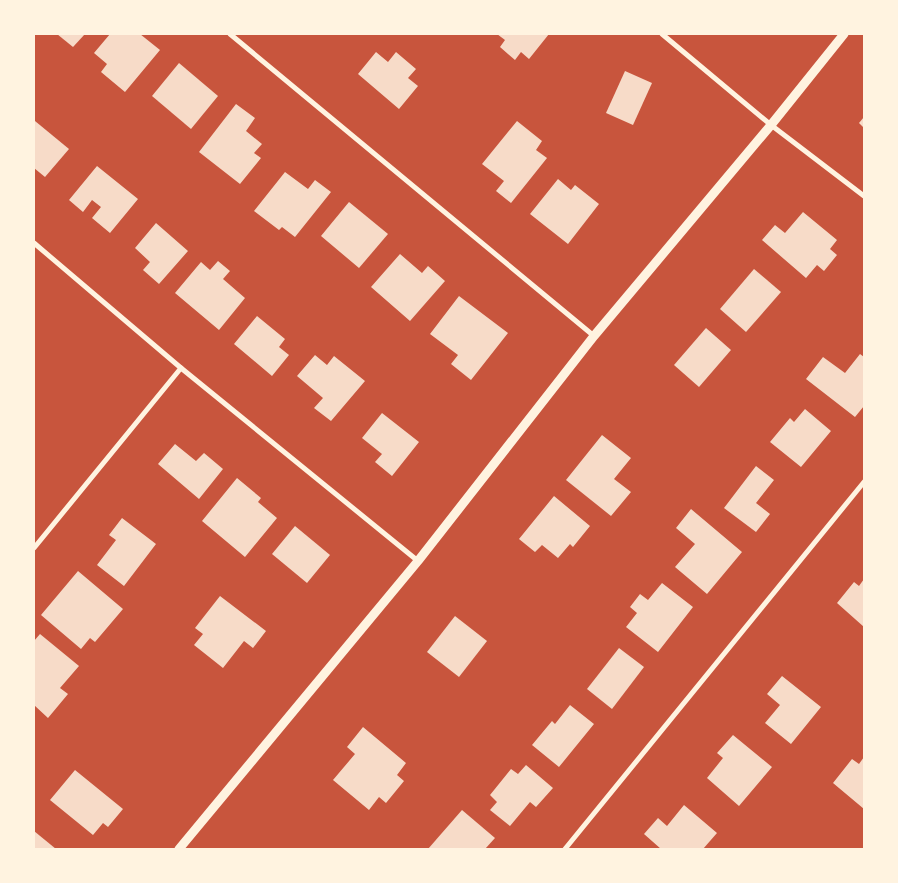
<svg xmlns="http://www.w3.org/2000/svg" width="898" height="883" viewBox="0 0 898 883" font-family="'Public Sans',sans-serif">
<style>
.building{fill:#f7dbc8}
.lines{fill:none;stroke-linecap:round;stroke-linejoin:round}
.minor{stroke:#fff3e0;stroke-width:5}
.tertiary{stroke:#fff3e0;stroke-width:9}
</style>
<rect width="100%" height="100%" fill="#c8553d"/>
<g class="building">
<path d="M57,34H85L73,47Z"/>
<path d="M110,34H140L160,50L125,92L101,72L107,64L94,53Z"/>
<path d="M497,34H549L529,59L521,52L515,60L500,47L505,40Z"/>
<path d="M376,52L388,62L396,52L416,69L408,78L418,86L399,109L358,74Z"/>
<path d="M179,63L218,96L191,129L152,96Z"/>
<path d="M625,71L652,83L633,125L606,113Z"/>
<path d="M236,104L255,118L246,131L262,144L254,153L261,158L240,184L199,152Z"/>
<path d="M864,117V128L859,123Z"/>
<path d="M35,121L69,149L45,177L34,168Z"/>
<path d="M517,121L542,141L536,150L547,158L511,203L496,191L504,181L482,164Z"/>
<path d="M97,166L138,199L110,233L92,218L101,207L92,200L83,212L69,200Z"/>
<path d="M285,172L308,189L315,180L331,192L295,237L282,227L279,230L254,211Z"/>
<path d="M558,179L571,190L575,185L599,204L568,244L530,214Z"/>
<path d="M349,202L388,234L359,268L321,236Z"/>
<path d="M803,212L837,240L830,249L837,255L824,271L817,265L806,278L762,240L775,225L785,233Z"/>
<path d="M156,223L188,251L159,284L143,270L150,262L135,248Z"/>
<path d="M400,254L422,273L428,266L445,281L410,321L371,287Z"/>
<path d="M218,261L230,271L223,279L245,298L219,330L175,293L201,262L210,270Z"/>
<path d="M754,269L781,292L746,332L720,309Z"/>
<path d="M459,296L508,333L471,380L451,364L458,355L430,334Z"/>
<path d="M257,316L285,339L279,347L289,355L272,376L234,344Z"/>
<path d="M706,328L731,350L699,387L674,365Z"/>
<path d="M860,354L864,357V406L855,417L806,379L823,357L845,373Z"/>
<path d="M315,355L327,365L334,356L365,381L331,421L314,408L323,398L297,376Z"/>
<path d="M805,409L831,431L801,467L770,442L790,418L794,422Z"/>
<path d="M382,413L419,442L392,476L375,462L382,454L362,438Z"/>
<path d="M602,435L631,458L614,479L631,492L611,516L566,480Z"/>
<path d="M175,444L196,461L204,453L223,469L199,499L158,464Z"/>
<path d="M756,466L774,480L756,503L770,514L756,532L724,508Z"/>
<path d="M237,478L261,498L258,502L277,518L245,557L202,521Z"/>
<path d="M554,496L590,526L573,547L570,544L558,558L542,545L535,552L519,539Z"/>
<path d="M691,509L742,552L707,594L675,567L695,544L676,528Z"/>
<path d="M122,518L156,544L124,586L97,565L116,540L109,535Z"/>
<path d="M295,526L330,555L307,583L272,554Z"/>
<path d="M78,571L123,609L95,642L90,638L81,649L41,615Z"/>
<path d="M864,579V627L837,603L854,582L859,586Z"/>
<path d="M662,583L693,607L658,652L626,627L637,613L630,607L640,594L648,600Z"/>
<path d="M220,596L266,631L253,648L244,641L223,668L194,645L203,634L195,628Z"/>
<path d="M455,616L487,641L459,677L427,652Z"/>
<path d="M40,634L79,666L60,688L68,694L48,718L34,705V641Z"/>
<path d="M619,648L644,667L612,709L587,689Z"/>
<path d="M782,676L821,707L791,744L765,723L780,705L767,694Z"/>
<path d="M570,705L594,724L559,767L532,745L552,721L555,724Z"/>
<path d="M363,727L406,763L397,775L404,781L386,803L379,797L369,810L333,780L355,754L347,747Z"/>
<path d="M733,735L772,767L739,806L707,778L723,758L717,753Z"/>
<path d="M864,757V809L833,783L852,759L859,764Z"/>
<path d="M526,765L553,788L536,807L530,802L510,826L490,810L497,802L490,795L511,769L518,774Z"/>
<path d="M75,770L123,809L108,827L103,823L93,835L50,800Z"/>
<path d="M684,805L717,833L703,849H661L644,834L658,818L667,826Z"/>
<path d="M462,810L495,838L485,849H428Z"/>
<path d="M34,831L56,849H34Z"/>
</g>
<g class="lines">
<g class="minor">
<path d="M230,34L594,336"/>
<path d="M662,34L771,125L864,196"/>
<path d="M34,243L181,368L418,561"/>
<path d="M34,548L181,368"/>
<path d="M565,849L864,482"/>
</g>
<path class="tertiary" d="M179,849L418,561L594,336L771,125L844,34"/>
</g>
<rect width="898" height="883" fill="none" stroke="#fff3e0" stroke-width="70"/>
</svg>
